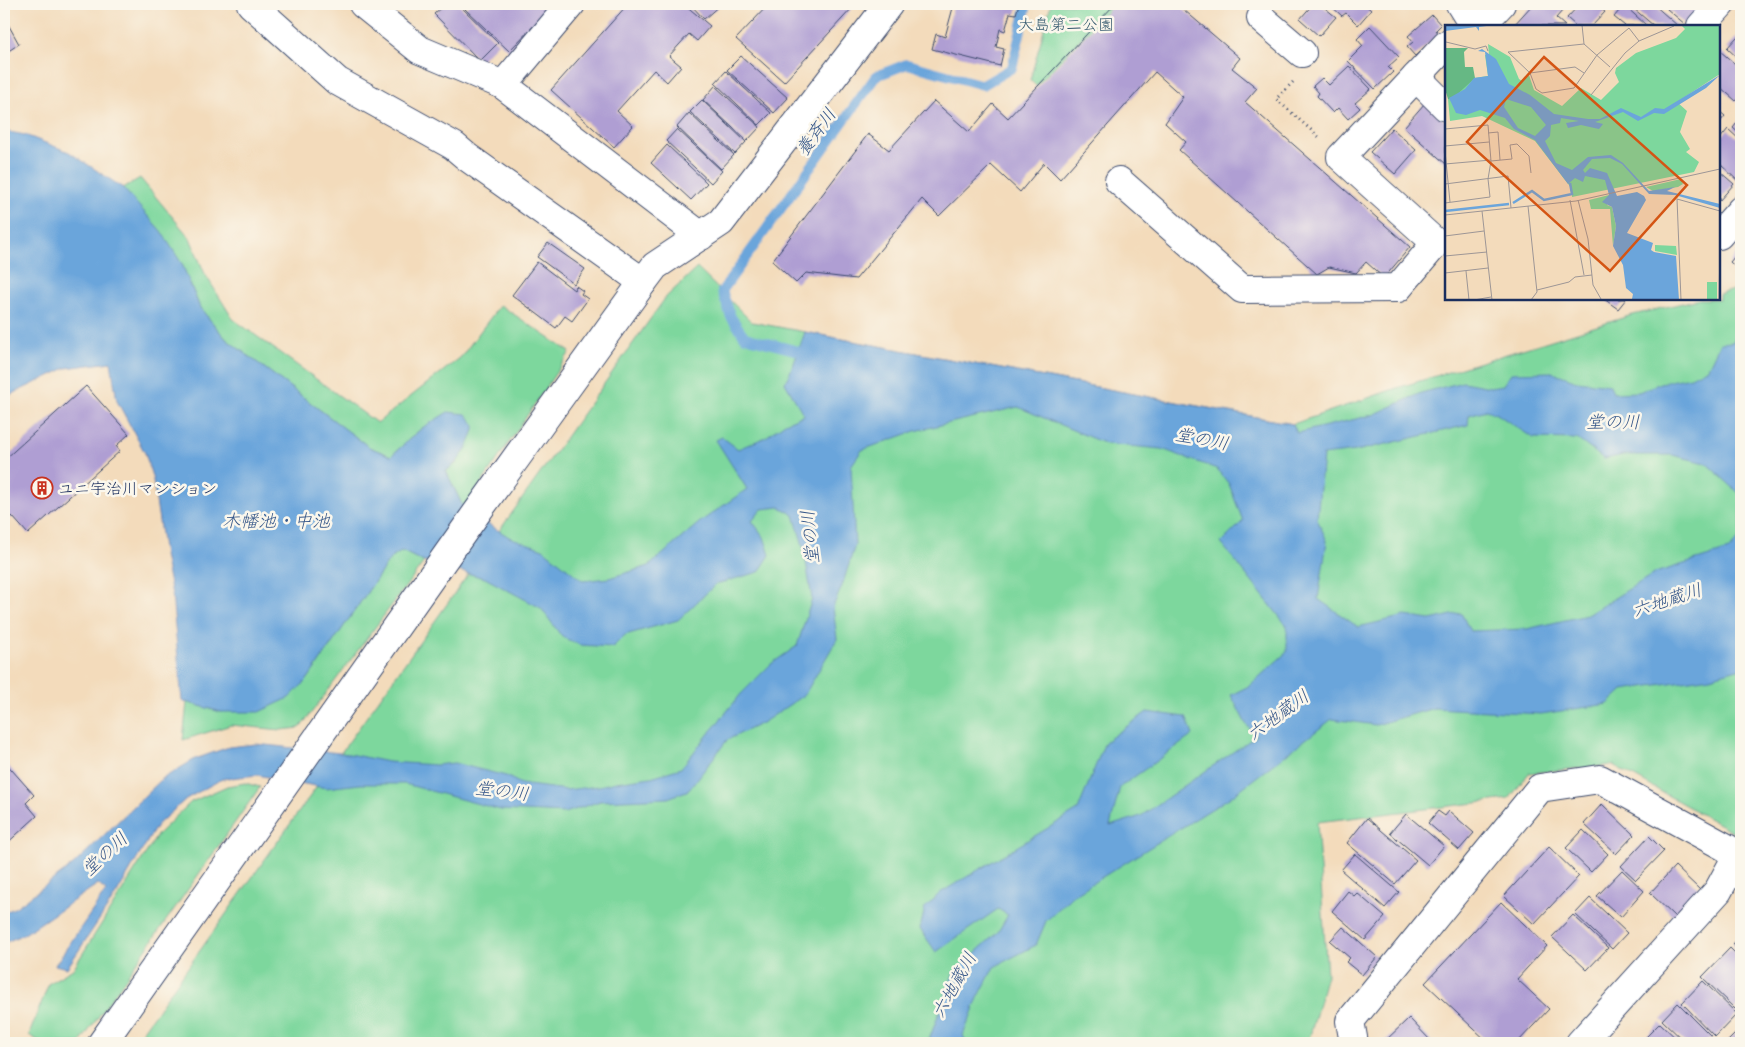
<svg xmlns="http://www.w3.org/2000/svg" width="1745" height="1047" viewBox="0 0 1745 1047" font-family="Itim,'Klee One',sans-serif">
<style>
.green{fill:#7dd79d;stroke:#4c837e}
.water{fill:#6ba5db;stroke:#436a9c}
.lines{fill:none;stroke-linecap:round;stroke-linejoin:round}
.stream{stroke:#6ba5db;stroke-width:10}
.building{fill:#af9ed3}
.minor-casing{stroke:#3b496c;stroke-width:30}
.path{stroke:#3b496c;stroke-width:3;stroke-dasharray:1 4;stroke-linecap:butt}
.minor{stroke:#fff;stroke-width:28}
.labels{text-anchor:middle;stroke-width:5;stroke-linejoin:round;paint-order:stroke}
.park-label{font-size:16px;fill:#34596e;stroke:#fbf7ec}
.poi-label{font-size:16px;fill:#1b2f5e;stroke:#fbf7ec;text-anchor:start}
.water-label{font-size:18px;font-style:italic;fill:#37588a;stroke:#fbf7ec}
.inset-river{fill:none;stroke:#6ba5db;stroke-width:2.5}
.inset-road{fill:none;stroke:#9d9696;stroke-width:1}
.view{fill:#d45514;fill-opacity:0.15;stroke:#d45514;stroke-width:2.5}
.inset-edge{fill:none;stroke:#1b2f5e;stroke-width:2.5}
</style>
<rect width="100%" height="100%" fill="#fbf7ec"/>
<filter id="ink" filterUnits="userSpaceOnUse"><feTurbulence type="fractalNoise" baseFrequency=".02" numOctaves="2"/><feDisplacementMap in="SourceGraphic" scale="10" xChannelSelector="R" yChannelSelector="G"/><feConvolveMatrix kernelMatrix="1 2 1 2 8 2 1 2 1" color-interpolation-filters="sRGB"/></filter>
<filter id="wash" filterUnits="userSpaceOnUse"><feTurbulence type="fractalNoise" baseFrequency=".0096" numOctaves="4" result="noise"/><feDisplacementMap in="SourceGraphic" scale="20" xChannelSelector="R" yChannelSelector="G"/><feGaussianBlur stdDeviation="1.12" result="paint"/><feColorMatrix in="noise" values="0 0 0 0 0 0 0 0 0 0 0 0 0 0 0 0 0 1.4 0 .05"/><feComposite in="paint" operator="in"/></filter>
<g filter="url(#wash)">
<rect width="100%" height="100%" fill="#f3dbbb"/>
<g class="green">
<path d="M1051,4H1114L1036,86L1030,80Z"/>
<path d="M140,178L190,238L205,274L233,319L377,423L461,357L500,305L570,352L464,509L446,471L457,463L422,428L391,456L369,447L226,339L200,308L182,264L123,188Z"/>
<path d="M697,268L752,322L1293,424L1397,388L1629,316L1699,299H1719V294L1741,288V795L1737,834L1613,765L1529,773L1509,799L1317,822L1327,975L1308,1043H134L666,297Z"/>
<path d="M402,551L424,562L300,728L281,730L231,725L183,740L187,702L221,712L307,680L390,559Z"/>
<path d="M245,783L260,787L80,1043H42L29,1035L49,983L73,969L158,834L191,802L227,786Z"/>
</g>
<path class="water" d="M4,131L25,135L69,152L123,188L161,231L182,264L200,308L226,339L369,447L391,456L422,428L448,412L466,414L475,425C471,443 462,460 446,471L464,509L509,537L543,549L583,581L609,578L649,566L700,522L747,489L716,440L722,437L738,449L766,437L785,423L804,415L785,383L793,366L805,332L1293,424L1297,433L1373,415L1421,393L1463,382L1490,387L1503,385L1511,373L1552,372L1577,381L1610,385L1613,393L1639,392L1660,383L1691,377L1708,368L1720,343L1733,342L1741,323V496L1739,493L1706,463L1672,455H1623L1604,459L1577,439L1533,438L1497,414L1486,410L1469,415L1468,425L1356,451L1323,455L1317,519L1327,541L1318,599L1358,627L1405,616L1430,620L1461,613L1470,631L1527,629L1587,615L1655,573L1729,550L1741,536V668L1710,677L1623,690L1608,704L1541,714L1434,708L1376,725L1332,719L1229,798L1072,896L1046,921L1036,945L994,967L978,998L963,1035L966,1043H928L954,972L998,932L1008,915L998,909L936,952L920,929L925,908L940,893L1078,810L1105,742L1147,712L1186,717L1193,735L1120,787L1110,826L1141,816L1256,736L1246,724L1231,695L1249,686L1287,652V626L1221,543L1243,521L1229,484L1217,469L1162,449L1106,444L1018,407L915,431L862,450L851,466L855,545L842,586L833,607L837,639L805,694L764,722L727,740L689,790L668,798L600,801L565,813L501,810L405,784H360L326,788L257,775L222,779L186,799L157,825L117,893L67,968L55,965L106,891L98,884L26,933L4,943V913L16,907L73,865L162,779L195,759L229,747L256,744L349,754L388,762L436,765L454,763L506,776L521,784L566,790L599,786L616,782L651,777L681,768L741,694L771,664L797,646L812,599L804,549L794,515L780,507L762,509L752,521L764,537L770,555L759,572L716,584L678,620L625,635L613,647L580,645L562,637L541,608L485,578L424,562L402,551L390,559L307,680L289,698L259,712H221L182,701L172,594L164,555L153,480L145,453L117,401L111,362L66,368L4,398Z"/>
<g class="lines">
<path class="stream" d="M798,351L745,337L731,317L722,291L876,76L907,64L983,85L1012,68L1027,4"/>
</g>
<g id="blocks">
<g class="building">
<path d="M387,4H399L394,10Z"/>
<path d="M445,4H458L498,43L480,61L434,14Z"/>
<path d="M470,4H540L548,11L509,51L465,9Z"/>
<path d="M628,4H684L710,26L697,41L689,34L669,56L681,66L667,82L654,70L617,111L633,126L614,147L551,90Z"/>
<path d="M690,4H721L704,19Z"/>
<path d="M769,4H851L854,6L784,82L736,39Z"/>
<path d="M954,4H1019L1016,14L1010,13L1005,31L1000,29L996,47L1004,49L1000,66L932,49L936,34L945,37Z"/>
<path d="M1115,4H1177L1240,58L1232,68L1257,88L1245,102L1410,247L1384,278L1366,262L1356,273L1329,267L1317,274L1179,150L1186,142L1165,123L1183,97L1155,72L1060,179L1044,163L1020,192L991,165L939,216L922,199L856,279L806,273L796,283L772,261L868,134L889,150L934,101L969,132L993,104L1008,118Z"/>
<path d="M1313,4H1320L1336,17L1319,36L1300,19Z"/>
<path d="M1329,4H1364L1371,10L1358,25L1346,13L1342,16Z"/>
<path d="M1533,4H1556L1563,10L1556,18L1565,26H1513Z"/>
<path d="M1580,4H1595L1605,12L1592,26H1576L1567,18Z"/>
<path d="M1637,4H1653L1678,26H1654L1633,8Z"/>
<path d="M1672,4H1697L1702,8L1686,25L1667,9Z"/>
<path d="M1624,5L1646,25L1645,26H1625L1614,17Z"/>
<path d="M1432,15L1441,25L1436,30L1439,34L1415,56L1407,47L1413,42L1408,36Z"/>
<path d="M4,17L19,44L4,54Z"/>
<path d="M1370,26L1399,57L1388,67L1393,72L1375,89L1348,61L1363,46L1357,39Z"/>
<path d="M1737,37L1741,41V61L1727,48Z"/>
<path d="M1720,51L1741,69V96L1736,101L1719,86V53Z"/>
<path d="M741,56L788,98L774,113L727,70Z"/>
<path d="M1349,66L1371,89L1355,103L1360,108L1348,119L1338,108L1333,113L1317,96L1319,93L1313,86L1322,78L1329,85Z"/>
<path d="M726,71L771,113L759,125L715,83Z"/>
<path d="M715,86L760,127L747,141L703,100Z"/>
<path d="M702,100L746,142L735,154L690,112Z"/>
<path d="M1425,103L1446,122V164L1404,127Z"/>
<path d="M1719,111L1725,116L1719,123Z"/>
<path d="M689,113L734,155L721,169L677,127Z"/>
<path d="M1741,118V135L1733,128Z"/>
<path d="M1392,128L1416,150L1395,174L1370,152Z"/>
<path d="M677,129L722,171L711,183L666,141Z"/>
<path d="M1728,129L1741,141V184L1719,163V140Z"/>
<path d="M667,145L707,183L691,200L651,163Z"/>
<path d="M1719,171L1734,184L1719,201Z"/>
<path d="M548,243L585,269L574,284L537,257Z"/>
<path d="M1741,249V272L1730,262Z"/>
<path d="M537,262L574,290L576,286L583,291L581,294L588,299L572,321L565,316L556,328L512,295Z"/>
<path d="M1604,299H1626L1618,309Z"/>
<path d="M86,386L129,434L116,446L120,451L28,534L12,516L4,523V460Z"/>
<path d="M4,761L34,795L26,803L37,816L4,846Z"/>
<path d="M1602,804L1634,835L1616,854L1584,824Z"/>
<path d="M1438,811L1445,816L1449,811L1474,833L1459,850L1428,823Z"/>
<path d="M1406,814L1444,846L1428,865L1390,833Z"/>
<path d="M1367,818L1416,860L1395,884L1347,843Z"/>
<path d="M1583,830L1608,854L1591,872L1566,848Z"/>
<path d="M1649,836L1664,851L1636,880L1621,866Z"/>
<path d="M1549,847L1579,876L1534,924L1504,896Z"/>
<path d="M1355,854L1399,892L1385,908L1341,870Z"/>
<path d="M1675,866L1700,890L1675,917L1650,893Z"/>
<path d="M1622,870L1644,891L1621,917L1597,896Z"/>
<path d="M1348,891L1354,896L1357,893L1385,917L1365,940L1332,911Z"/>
<path d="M1590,898L1627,933L1612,949L1575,914Z"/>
<path d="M1501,902L1547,946L1517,979L1549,1009L1517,1043H1489L1425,983Z"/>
<path d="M1573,915L1608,948L1587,970L1552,937Z"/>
<path d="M1343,927L1377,957L1362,975L1346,962L1350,958L1330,941Z"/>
<path d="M1741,935V953L1733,944Z"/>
<path d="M1730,948L1741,959V1003L1735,1009L1702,977Z"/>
<path d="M1703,981L1737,1014L1715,1037L1682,1003Z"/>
<path d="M1678,1003L1712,1037L1705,1043H1686L1662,1020Z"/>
<path d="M1409,1018L1433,1043H1383Z"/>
<path d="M1660,1023L1681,1043H1640Z"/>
<path d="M1741,1028V1043H1729L1727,1042Z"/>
</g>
</g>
</g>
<g filter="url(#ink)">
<use href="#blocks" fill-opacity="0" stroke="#3b496c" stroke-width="1"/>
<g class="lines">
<g class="minor-casing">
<g id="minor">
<path d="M251,4L337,81L454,146L467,157L643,282"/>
<path d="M363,4L420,50L503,85L701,236"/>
<path d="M1460,4L1470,20L1477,26"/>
<path d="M1261,18L1302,53"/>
<path d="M1480,26L1501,4"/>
<path d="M1701,26L1721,4"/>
<path d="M1416,77L1446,107"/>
<path d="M503,85L571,4"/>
<path d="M1119,181L1242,289L1398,288L1436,243L1341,157L1446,45"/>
<path d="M1719,235L1741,210"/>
<path d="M102,1043L478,511L643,282L655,266L721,222L889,4"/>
<path d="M1354,1043L1350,1021L1540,788L1600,779L1738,854H1741"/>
<path d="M1580,1043L1718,891L1738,854"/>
</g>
</g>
<path class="path" d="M1293,82L1276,99L1319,137"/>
<use href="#minor" class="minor"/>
</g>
</g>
<defs>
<g id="building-ring" transform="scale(1.125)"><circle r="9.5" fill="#fbf7ec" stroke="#c8321e" stroke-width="1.5"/><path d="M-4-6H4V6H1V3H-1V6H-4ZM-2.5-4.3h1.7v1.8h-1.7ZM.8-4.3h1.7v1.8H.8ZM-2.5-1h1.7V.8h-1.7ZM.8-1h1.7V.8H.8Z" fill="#c8321e"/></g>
</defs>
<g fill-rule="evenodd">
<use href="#building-ring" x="42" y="488"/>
</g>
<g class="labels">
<g class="park-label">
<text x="1066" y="30">大島第二公園</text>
</g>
<g class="poi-label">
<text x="58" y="494">ユニ宇治川マンション</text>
</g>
<g class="water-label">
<text transform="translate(816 132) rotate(-54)" y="6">養斉川</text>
<text x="1613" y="428">堂の川</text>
<text transform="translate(1202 439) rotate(11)" y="6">堂の川</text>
<text x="276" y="527">木幡池・中池</text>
<text transform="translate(810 537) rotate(-96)" y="6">堂の川</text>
<text transform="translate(1667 600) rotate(-18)" y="6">六地蔵川</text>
<text transform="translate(1278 715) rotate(-36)" y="6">六地蔵川</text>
<text transform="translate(502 791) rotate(7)" y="6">堂の川</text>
<text transform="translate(105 854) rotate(-43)" y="6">堂の川</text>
<text transform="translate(954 985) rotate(-61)" y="6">六地蔵川</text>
</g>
</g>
<g transform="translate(1445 25)">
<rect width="275" height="275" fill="#f3dbbb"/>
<path d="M236,0H275V49L232,77L242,86L235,107L245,124L241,127L254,137L249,147L127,172V164L90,116L37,91L5,96L3,74L29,53L43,51L40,30H44L43,19L65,32L74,54L77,56L84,50L89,65L117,81L136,63L156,75L174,57L170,48L171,43L191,28L231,13L240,4ZM236,154L238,159L233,162L208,166L201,162ZM164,170L162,180L167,182L171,201L168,221L165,184H146L144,175ZM210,220L231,221L232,230L210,226ZM262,257H272V275H262Z" fill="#7dd79d"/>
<path d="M0,23H23L19,27L20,42H28L30,53L7,74H3L0,64Z" fill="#66b884"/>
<path d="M0,0H49L34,2V6L31,2L0,6ZM37,24L51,34L64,59L85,70L109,89L143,94H155L176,83L196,92L210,83L219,84L275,50L261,63L219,89L209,88L193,96L178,87L150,97L158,99L154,104L136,100L123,103L121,98L134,96L116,93L115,98L106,100L105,111L100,116L111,138L127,145L143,132L166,130L178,138L204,166L230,162L222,166L275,179V183L230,170L204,169L177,139L165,133L147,134L138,145L140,148L145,143L162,148L172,171L192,167L199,171L201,175L182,208L208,218L206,225L209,227L231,231L234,275L187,274L188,269L181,263L178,240L168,221L171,201L167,182L157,177L164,170L160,155L140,151L138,157L130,153L123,159L90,115L69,104L60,93L35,85L21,90L11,88L4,73L20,64L29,53L43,51L40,27L33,26ZM61,74L86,82L101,100L90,111L73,103L59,82Z" fill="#6ba5db" fill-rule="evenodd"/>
<path class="inset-river" d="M68,178L87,166L99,175L127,169L125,158M0,186L64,179"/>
<path class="inset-road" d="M137,0L139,19L165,42M1,17L30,24L41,21L43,26M139,19L63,27L85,48L91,64L97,68L129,63L152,30L184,3L194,16M85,48L130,42L139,48M146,70L180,28L194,16L229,1M0,104L43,100L46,136L43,154L45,172L0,178M43,108L53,107L55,135M0,121L44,117M0,126L5,177M46,136L67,134L65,120L72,119L84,131L86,148M0,139L46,135M0,159L63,151L66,183M125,175L139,250M133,175L143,214L148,260L156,274M83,181L92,267L86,275M37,186L47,275M0,190L131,176L275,144M0,211L39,206M0,231L42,227M21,246L24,275M0,248L43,243M92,265L124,257L130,252L147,250M29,275L46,272M236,275L232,174L275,186M274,275L275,221"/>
<path class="view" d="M99,32L242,160L165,246L22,117Z"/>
<rect width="275" height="275" class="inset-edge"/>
</g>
<rect width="1745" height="1047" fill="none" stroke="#fbf7ec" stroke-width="20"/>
</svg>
